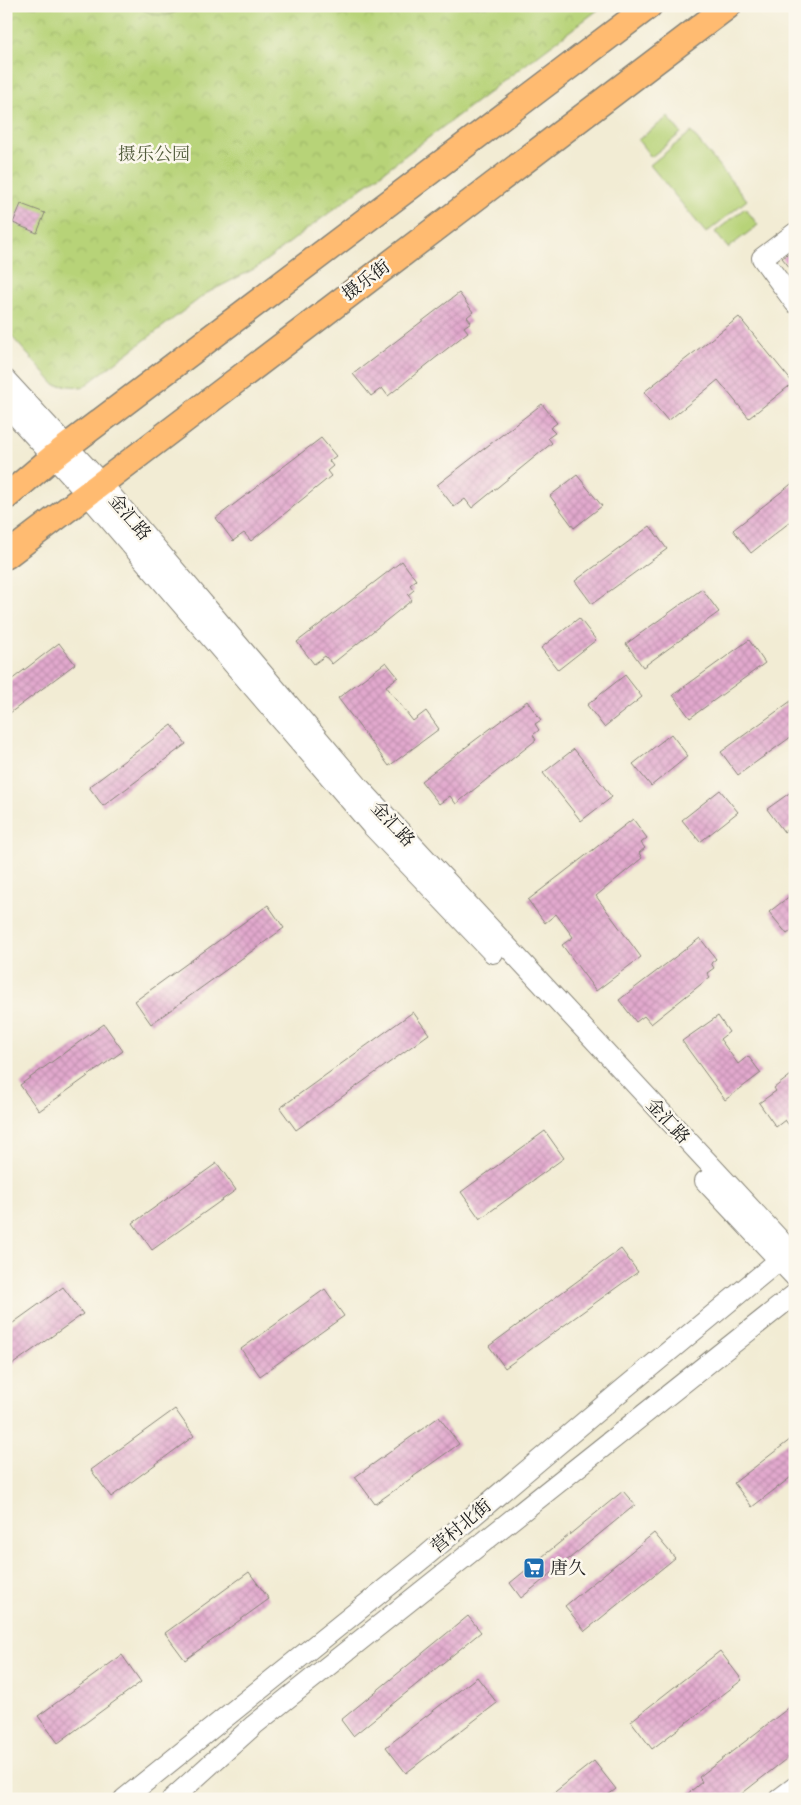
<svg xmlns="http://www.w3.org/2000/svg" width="801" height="1805" viewBox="0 0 801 1805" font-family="Vollkorn,'Noto Serif SC',serif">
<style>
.park{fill:url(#park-crowns);stroke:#6a784a}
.garden{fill:url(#garden-dots);stroke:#6a784a}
.pitch{fill:#b7d378;stroke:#6a784a}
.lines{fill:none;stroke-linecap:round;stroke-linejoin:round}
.stream{stroke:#86b4f0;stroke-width:4.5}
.building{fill:url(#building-cross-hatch)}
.minor-casing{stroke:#878478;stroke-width:22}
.major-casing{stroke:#878478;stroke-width:28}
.minor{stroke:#fff;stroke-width:20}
.major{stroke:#ffbb71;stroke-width:25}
.labels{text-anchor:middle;stroke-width:5;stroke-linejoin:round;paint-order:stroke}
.park-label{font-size:18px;fill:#525c3c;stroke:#fbf7ec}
.street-label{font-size:18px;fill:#1c1c1c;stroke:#fbf7ec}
.poi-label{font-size:18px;fill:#1c1c1c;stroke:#fbf7ec;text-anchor:start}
</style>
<defs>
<pattern id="park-crowns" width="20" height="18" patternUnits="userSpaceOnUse" patternTransform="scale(1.25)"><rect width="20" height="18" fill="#b7d378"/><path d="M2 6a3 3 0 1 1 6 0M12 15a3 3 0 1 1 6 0" fill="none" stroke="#9db567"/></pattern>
<pattern id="garden-dots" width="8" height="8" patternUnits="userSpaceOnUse" patternTransform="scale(1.25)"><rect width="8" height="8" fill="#b7d378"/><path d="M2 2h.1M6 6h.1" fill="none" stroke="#9db567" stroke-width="1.8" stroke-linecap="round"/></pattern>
<pattern id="building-cross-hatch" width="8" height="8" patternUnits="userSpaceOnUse" patternTransform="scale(1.25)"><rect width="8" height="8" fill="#e2a9ce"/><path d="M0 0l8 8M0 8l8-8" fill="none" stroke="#c191b0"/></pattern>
</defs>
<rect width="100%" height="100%" fill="#fbf7ec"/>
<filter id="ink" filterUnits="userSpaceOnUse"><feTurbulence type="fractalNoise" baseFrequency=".02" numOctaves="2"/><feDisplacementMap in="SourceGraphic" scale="10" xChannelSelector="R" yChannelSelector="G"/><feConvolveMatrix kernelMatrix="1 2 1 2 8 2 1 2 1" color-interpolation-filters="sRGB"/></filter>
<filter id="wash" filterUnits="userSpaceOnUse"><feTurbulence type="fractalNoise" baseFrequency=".0096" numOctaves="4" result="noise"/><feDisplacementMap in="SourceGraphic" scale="20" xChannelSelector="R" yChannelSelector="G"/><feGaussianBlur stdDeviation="1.12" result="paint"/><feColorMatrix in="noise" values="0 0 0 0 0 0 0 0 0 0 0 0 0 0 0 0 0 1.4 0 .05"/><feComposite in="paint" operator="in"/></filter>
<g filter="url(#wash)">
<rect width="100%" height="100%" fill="#f2ecd4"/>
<path class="park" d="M6,6H603L256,268L207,293L83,387L55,385L6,330Z"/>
<path class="garden" d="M137,6H185C168,19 154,17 137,6Z"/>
<g class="pitch">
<path d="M668,117L681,133L651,157L638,140Z"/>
<path d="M691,132L747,200L706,233L650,165Z"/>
<path d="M745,208L758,225L728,248L715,232Z"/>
</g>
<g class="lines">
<path class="stream" d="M786,6L795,17"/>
</g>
<g id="blocks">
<g class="building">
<path d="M21,204L45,213L37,233L13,223Z"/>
<path d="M795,248V274L782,258Z"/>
<path d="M459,293L473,312L467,317L471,322L464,327L468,332L388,396L382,388L371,396L353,374Z"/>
<path d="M739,317L793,383L749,418L718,380L668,421L644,392Z"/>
<path d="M542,404L557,423L550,428L555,433L548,438L552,443L472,508L465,499L454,507L437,485Z"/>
<path d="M321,438L336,456L329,461L333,466L327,471L331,476L251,541L244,533L233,541L216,518Z"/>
<path d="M577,475L602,506L574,528L550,496Z"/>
<path d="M795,481V518L751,553L733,530Z"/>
<path d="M650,526L667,549L592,604L575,581Z"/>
<path d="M402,561L416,580L410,585L414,590L408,595L412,600L332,664L325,656L314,664L297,642Z"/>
<path d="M702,589L719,612L643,667L626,644Z"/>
<path d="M579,618L596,640L558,670L541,648Z"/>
<path d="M749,640L765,663L690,718L673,695Z"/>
<path d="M59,643L75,664L6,716V684Z"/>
<path d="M386,662L398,677L386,686L413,721L426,711L439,729L389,766L338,698Z"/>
<path d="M625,675L642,697L604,727L587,705Z"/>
<path d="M795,698V734L738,775L721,752Z"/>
<path d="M527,701L541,720L535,724L539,730L533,735L536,740L456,804L450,796L439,804L421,781Z"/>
<path d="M172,725L186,744L103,806L89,787Z"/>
<path d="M671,734L688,756L651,786L633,764Z"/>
<path d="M574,749L612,797L581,821L543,773Z"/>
<path d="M795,789V824L784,832L767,809Z"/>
<path d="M720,790L738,812L700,842L682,820Z"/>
<path d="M633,819L647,838L641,843L645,848L639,853L642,858L596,896L641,957L596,991L562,945L573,937L556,914L545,923L528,900Z"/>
<path d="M795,892V928L787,934L769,912Z"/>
<path d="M268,905L284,928L151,1024L135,1001Z"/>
<path d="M700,938L716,959L711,963L714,968L707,973L710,977L651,1024L644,1016L636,1022L619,1000Z"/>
<path d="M413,1012L429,1034L296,1130L280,1108Z"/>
<path d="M718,1016L729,1032L720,1039L738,1064L748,1056L761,1073L725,1100L682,1041Z"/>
<path d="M104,1024L123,1051L39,1111L20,1085Z"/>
<path d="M795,1072V1133L785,1120L776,1127L759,1103L776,1091L774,1088Z"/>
<path d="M545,1131L564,1158L480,1219L461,1192Z"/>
<path d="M217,1163L236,1190L152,1250L133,1223Z"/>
<path d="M621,1249L638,1272L505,1368L489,1346Z"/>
<path d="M63,1287L83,1314L6,1369V1328Z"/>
<path d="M325,1289L344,1316L260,1376L241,1349Z"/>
<path d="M175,1409L194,1436L111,1497L91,1470Z"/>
<path d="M439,1417L459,1444L375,1504L355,1477Z"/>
<path d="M795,1436V1474L752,1507L734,1483Z"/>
<path d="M623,1491L635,1505L521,1598L510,1583Z"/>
<path d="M654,1533L675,1558L585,1631L565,1606Z"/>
<path d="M249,1572L269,1599L185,1660L165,1633Z"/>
<path d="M468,1616L481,1632L353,1736L341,1720Z"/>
<path d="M720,1651L742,1680L652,1749L631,1721Z"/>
<path d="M122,1655L141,1682L58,1743L38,1716Z"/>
<path d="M477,1677L497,1703L406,1773L386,1747Z"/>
<path d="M795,1703V1752L735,1799H681L702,1782L699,1777Z"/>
<path d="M594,1761L616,1789L603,1799H546Z"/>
</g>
</g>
</g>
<g filter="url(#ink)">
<use href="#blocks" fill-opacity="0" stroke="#878478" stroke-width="1"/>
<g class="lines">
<g class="minor-casing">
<g id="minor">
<path d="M795,233L762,258L795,303"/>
<path d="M6,380L101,483L360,788L795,1256"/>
<path d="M6,405L87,494L371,825L493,953"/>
<path d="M705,1181L795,1277"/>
<path d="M124,1799L427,1555L621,1391L789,1252"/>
<path d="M172,1799L254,1725L795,1294"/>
<path d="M779,1799L795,1787"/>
</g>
</g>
<g class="major-casing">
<g id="major">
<path d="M6,497L53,457L649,6"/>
<path d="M6,556L728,6"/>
</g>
</g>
<use href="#minor" class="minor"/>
<use href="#major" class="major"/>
</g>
</g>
<defs>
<g id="supermarket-square" transform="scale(1.125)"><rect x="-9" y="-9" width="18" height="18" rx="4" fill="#1f6fb2" stroke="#fbf7ec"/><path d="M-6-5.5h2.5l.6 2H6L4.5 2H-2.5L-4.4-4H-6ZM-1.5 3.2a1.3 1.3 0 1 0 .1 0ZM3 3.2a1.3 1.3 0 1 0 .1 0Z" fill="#fff"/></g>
</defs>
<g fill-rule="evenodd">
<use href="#supermarket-square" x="534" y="1568"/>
</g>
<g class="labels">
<g class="park-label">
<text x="154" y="160">摄乐公园</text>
</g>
<g class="street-label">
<text transform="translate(366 280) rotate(-37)" y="6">摄乐街</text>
<text transform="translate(130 517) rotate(50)" y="6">金汇路</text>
<text transform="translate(393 824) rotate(47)" y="6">金汇路</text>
<text transform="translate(668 1121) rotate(47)" y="6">金汇路</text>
<text transform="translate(461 1526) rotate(-40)" y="6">营村北街</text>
</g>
<g class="poi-label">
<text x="550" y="1574">唐久</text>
</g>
</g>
<rect width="801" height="1805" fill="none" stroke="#fbf7ec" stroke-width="25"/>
</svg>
